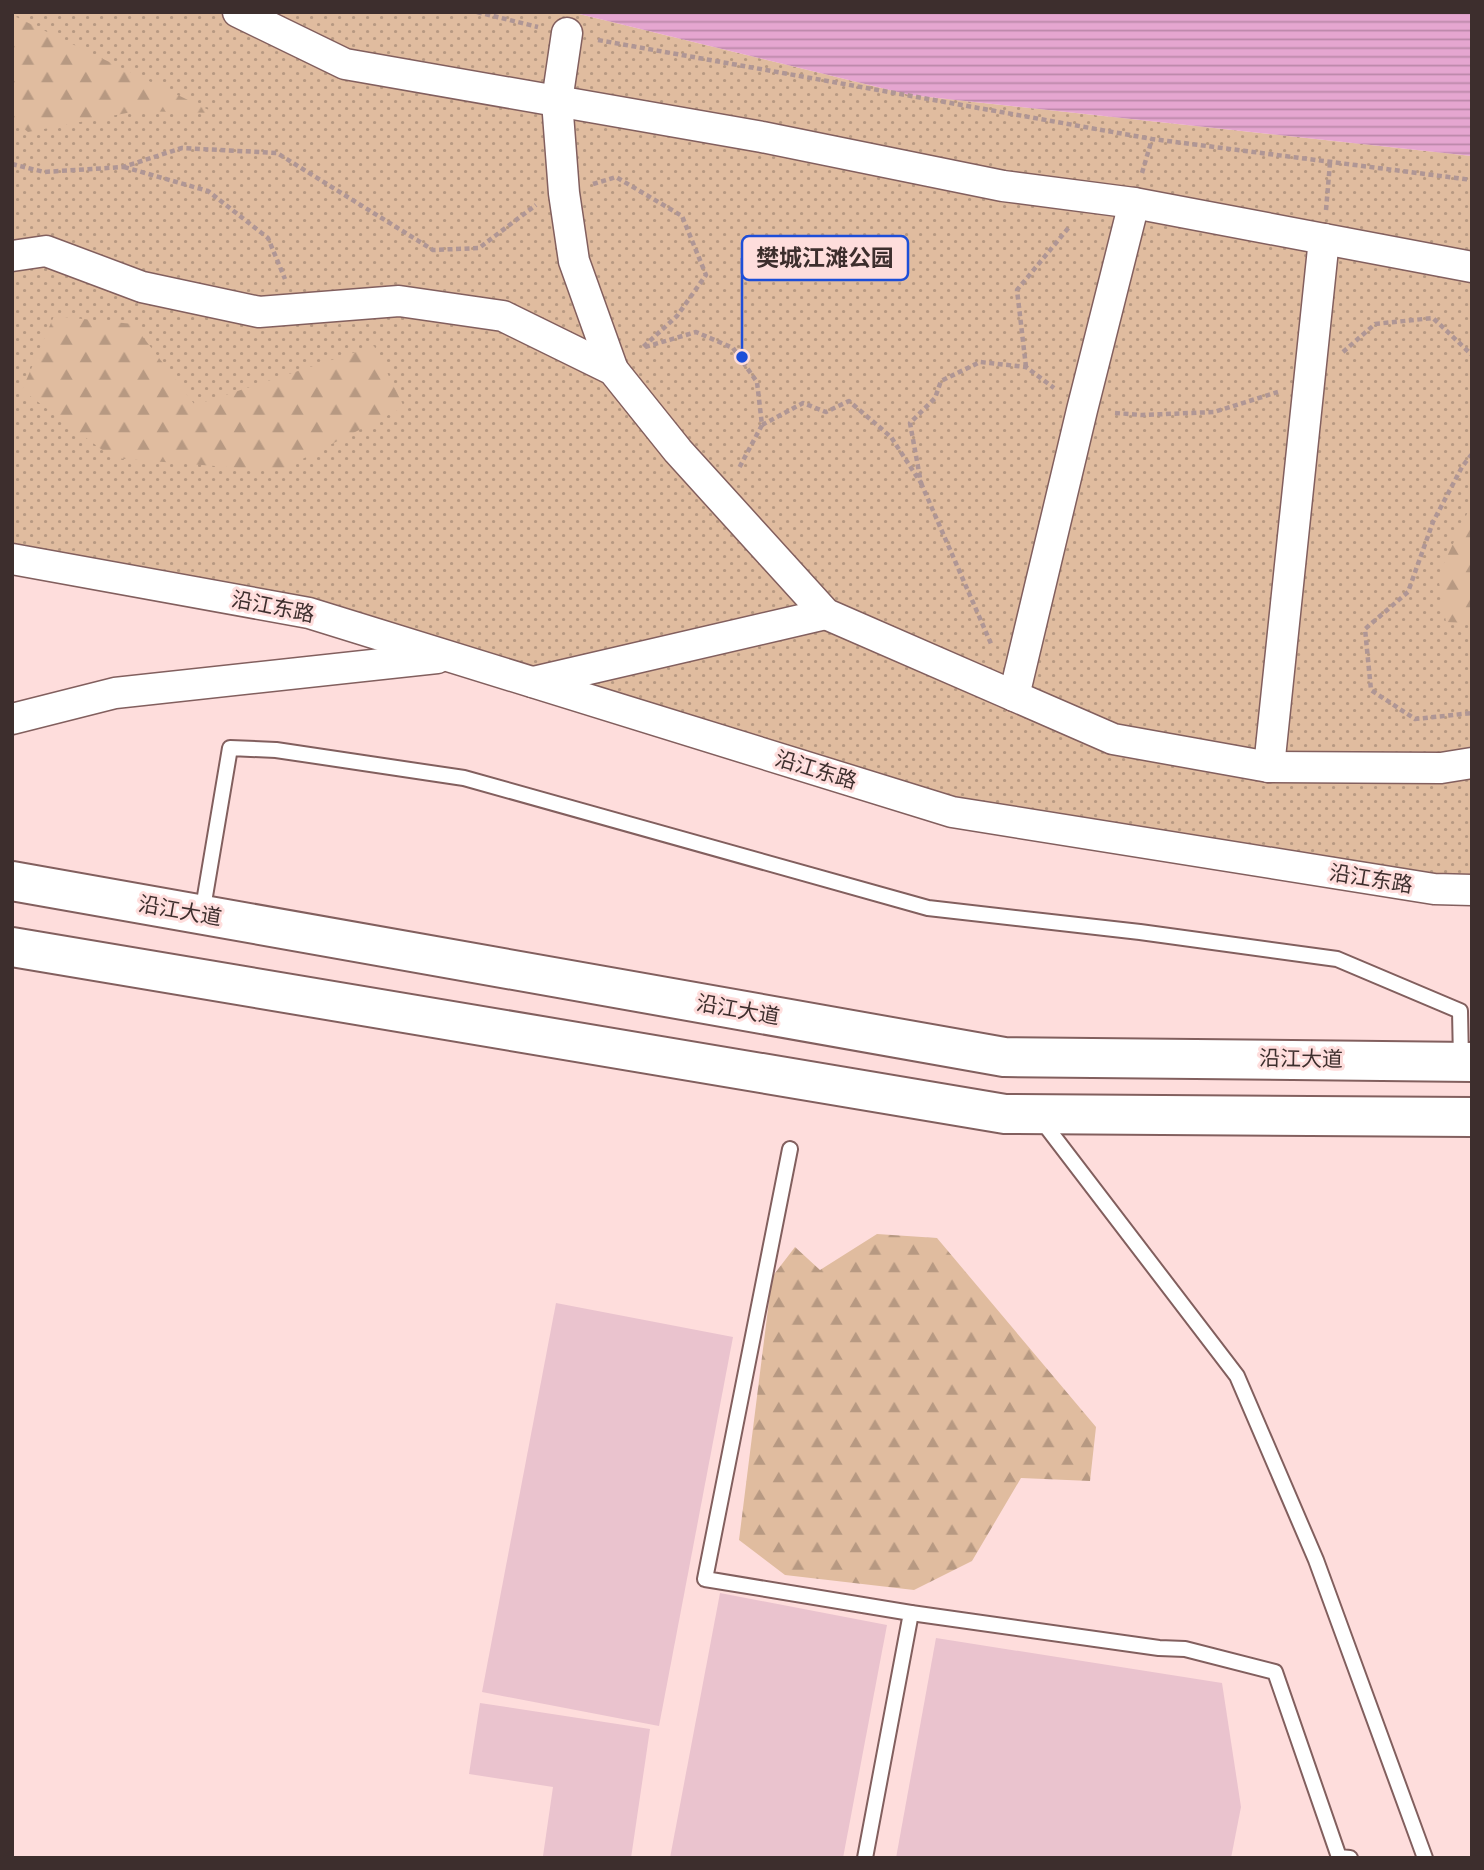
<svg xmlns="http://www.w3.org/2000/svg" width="1484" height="1870" viewBox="0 0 1484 1870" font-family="'DejaVu Sans','Noto Sans SC',sans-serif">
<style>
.grass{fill:url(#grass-dots)}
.forest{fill:url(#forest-firs)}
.water{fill:url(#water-rules)}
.building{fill:#eac3ce}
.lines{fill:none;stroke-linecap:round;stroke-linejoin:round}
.lane-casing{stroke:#825f5e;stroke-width:18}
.street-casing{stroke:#825f5e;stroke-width:33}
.secondary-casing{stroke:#825f5e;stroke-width:42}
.path{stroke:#af9695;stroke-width:4.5;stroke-dasharray:5 3.5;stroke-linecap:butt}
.lane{stroke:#fff;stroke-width:14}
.street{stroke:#fff;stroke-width:30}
.secondary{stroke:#fff;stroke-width:38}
.labels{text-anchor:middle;stroke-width:6;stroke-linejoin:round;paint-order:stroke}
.street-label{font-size:21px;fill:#3d2e2d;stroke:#fedddc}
.leader{fill:none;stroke:#1d4ed8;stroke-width:2.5}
.callout-dot{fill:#1d4ed8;stroke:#fedddc;stroke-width:2.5}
.callout{fill:#fedddc;stroke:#1d4ed8;stroke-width:2.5}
.callout-label{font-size:23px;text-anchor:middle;font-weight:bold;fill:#3d2e2d}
</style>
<defs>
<pattern id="grass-dots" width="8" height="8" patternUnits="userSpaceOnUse" patternTransform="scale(1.75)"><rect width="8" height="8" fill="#e0bc9f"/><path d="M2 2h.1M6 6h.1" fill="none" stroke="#b79982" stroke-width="1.8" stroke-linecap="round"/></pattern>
<pattern id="forest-firs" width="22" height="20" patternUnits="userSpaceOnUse" patternTransform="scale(1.75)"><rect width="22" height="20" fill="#e0bc9f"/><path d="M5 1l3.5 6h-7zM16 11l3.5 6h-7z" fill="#b79982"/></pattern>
<pattern id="water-rules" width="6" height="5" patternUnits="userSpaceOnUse" patternTransform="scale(1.75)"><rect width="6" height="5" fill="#e5a6d0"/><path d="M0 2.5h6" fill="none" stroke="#bb88a9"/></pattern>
</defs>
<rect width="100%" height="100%" fill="#fedddc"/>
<path class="grass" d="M12,12H571L910,95L1472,156V890L952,812L309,613L12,559Z"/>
<g class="forest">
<path d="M12,15L215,113L137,111L28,132L12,119Z"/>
<path d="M54,316L133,324L195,405L374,346L404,407L279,471L113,458L22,390Z"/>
<path d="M1472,503V623L1446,622L1438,576Z"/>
<path d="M877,1234L937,1238L1096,1427L1090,1481L1021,1478L972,1561L914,1590L785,1575L739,1540L772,1277L795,1247L820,1270Z"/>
</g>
<path class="water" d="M571,12H1472V156L910,95Z"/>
<g class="building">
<path d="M556,1303L733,1337L659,1726L482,1692Z"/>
<path d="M720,1593L887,1625L843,1858H670Z"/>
<path d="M936,1638L1222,1683L1241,1807L1231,1858H896Z"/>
<path d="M480,1703L650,1729L631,1858L543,1856L553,1787L469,1774Z"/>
</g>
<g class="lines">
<g class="lane-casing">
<g id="lane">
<path d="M202,914L230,748L276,750L464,778L928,908L1140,932L1337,959L1460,1011L1461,1060"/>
<path d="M1042,1121L1237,1376L1316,1560L1425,1858"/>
<path d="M790,1149L705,1579L911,1613L865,1858"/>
<path d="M911,1613L1159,1648L1185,1649L1275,1672L1339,1857L1350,1858"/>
</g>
</g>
<g class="street-casing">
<g id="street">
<path d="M238,12L345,64L762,137L1003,186L1134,203L1472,267"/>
<path d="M567,33L557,101L564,193L574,261L613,370"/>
<path d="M12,256L46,251L142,287L259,312L399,301L503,316L613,370L678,451L826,614L1113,739L1269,767L1441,768L1472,763"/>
<path d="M12,559L309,613L952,812L1434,889L1472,890"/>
<path d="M533,682L826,614"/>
<path d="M1014,696L1082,410L1134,203"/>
<path d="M12,719L115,693L437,658"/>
<path d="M1269,767L1324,239"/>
</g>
</g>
<g class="secondary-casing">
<g id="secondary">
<path d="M12,881L1004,1057L1472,1062"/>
<path d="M12,947L1005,1114L1472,1117"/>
</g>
</g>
<g class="path">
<path d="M477,12L538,27"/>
<path d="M598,40L1152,139L1472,180"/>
<path d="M12,164L44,172L123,167L182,148L277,153L433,250L479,248L536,205"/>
<path d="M124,167L208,191L268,238L285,279"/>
<path d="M1142,173L1152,139"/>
<path d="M593,184L616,177L682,216L706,275L677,316L642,348"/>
<path d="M1326,210L1330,163"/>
<path d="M645,347L696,332L733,348L757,382L762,425L738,470"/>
<path d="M1343,352L1375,324L1433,318L1472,355"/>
<path d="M1026,367L1017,290L1070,226"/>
<path d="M1115,413L1142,415L1214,412L1278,392"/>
<path d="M762,425L803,403L826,412L849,401L891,437L921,483L910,423L935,398L941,381L980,362L1026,367L1054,388"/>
<path d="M1472,454L1462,467L1433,522L1408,592L1365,629L1371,690L1415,719L1472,713"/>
<path d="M921,483L992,646"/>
</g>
<use href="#lane" class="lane"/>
<use href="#street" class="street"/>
<use href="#secondary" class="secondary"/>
</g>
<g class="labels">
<g class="street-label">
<text transform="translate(273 607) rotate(11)" y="7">沿江东路</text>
<text transform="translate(816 770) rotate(17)" y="7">沿江东路</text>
<text transform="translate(1371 879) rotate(9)" y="7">沿江东路</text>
<text transform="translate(180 911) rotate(10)" y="7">沿江大道</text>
<text transform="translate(738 1010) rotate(10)" y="7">沿江大道</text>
<text transform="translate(1301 1059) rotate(1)" y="7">沿江大道</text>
</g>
</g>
<path class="leader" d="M742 357L742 258"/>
<circle class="callout-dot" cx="742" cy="357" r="7"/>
<rect class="callout" x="742" y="236" width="166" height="44" rx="7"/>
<g class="callout-label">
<text x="825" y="266">樊城江滩公园</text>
</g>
<rect width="1484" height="1870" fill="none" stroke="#3d2e2d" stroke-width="28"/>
</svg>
